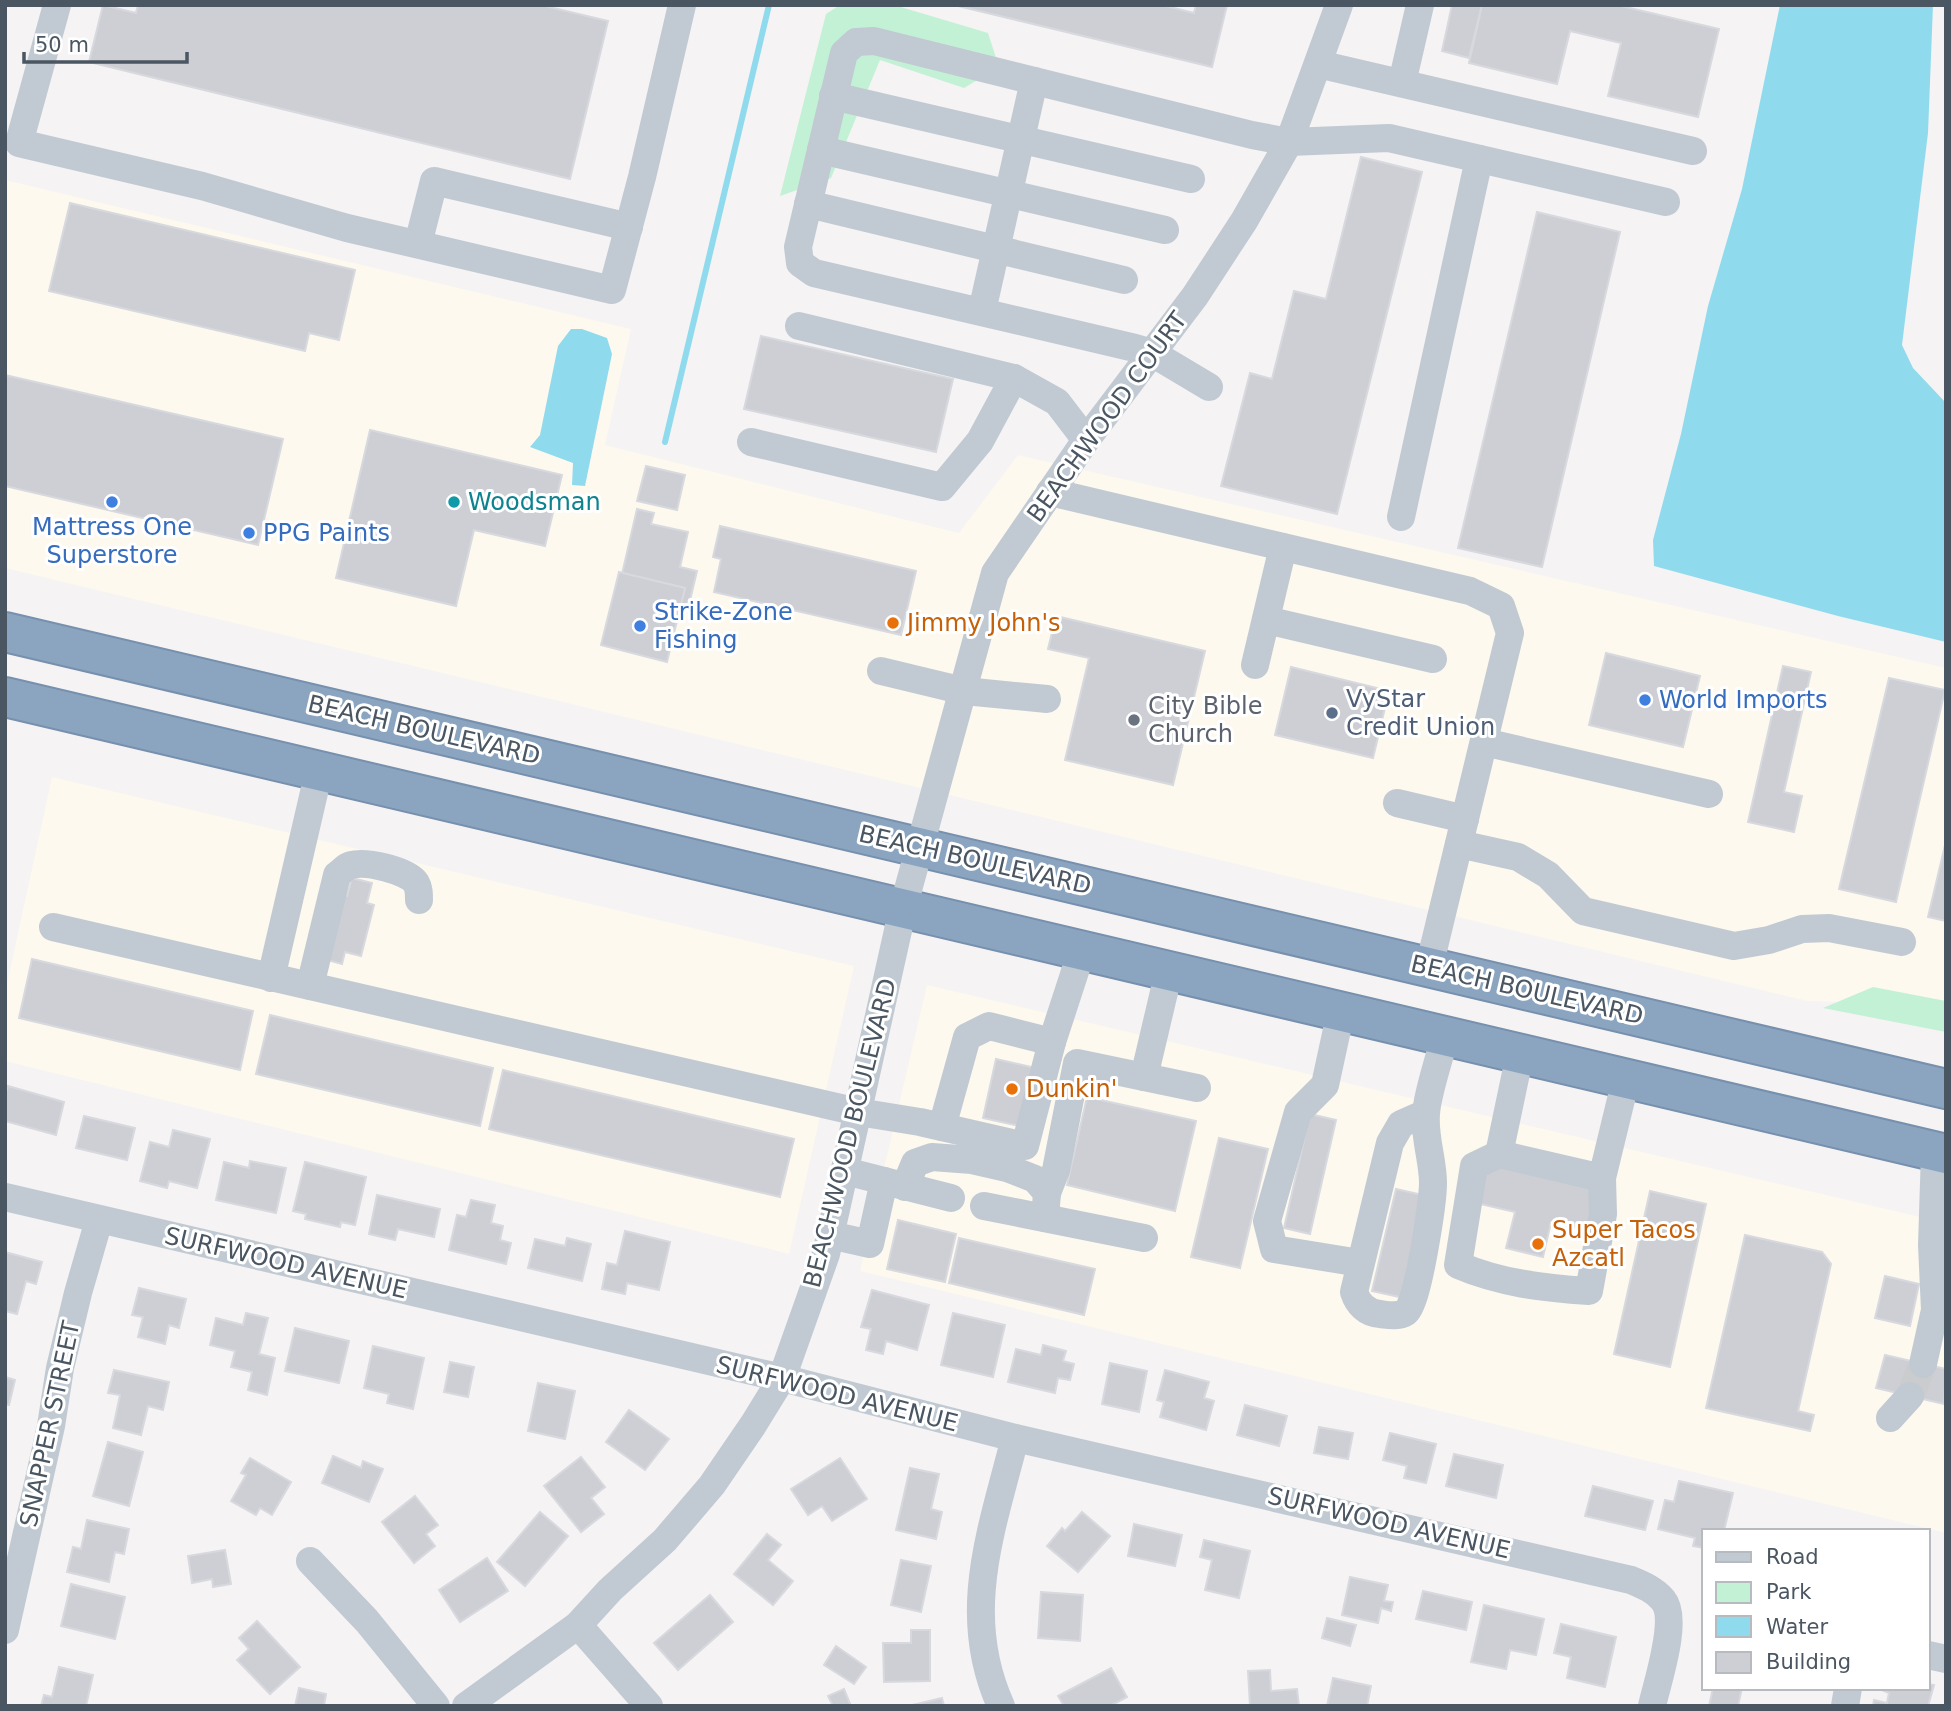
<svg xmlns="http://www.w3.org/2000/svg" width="1951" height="1711" viewBox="0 0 1951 1711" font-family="'DejaVu Sans',sans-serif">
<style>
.commercial{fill:#fdf9ef}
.green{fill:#c3f1d5}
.water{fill:#90daee}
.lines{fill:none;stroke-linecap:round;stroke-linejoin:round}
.stream{stroke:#90daee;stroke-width:6}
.building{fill:#cdcfd5;stroke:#d7d9de;stroke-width:2}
.minor-tunnel{stroke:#caccce;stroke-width:28;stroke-dasharray:28 14;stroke-linecap:butt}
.highway-casing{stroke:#7690ad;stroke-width:42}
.minor{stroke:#c1cad2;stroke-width:28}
.highway{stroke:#8ba5c1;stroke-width:38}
.shop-dot{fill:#3f7fe0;stroke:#fff;stroke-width:2.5}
.culture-dot{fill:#0f9aa8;stroke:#fff;stroke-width:2.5}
.food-dot{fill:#e8710a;stroke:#fff;stroke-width:2.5}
.service-dot{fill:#5c6f8a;stroke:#fff;stroke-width:2.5}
.worship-dot{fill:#6b7280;stroke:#fff;stroke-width:2.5}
.labels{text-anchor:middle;stroke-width:6;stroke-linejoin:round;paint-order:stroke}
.street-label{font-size:24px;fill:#4a5661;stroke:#fff}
.culture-label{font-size:24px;fill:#0d838f;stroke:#fff;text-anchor:start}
.shop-label{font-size:24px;fill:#366cbe;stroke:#fff;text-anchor:start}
.food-label{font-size:24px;fill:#c56008;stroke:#fff;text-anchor:start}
.service-label{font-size:24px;fill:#4e5e75;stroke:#fff;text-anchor:start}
.worship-label{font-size:24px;fill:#5b616d;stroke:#fff;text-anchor:start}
</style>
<rect width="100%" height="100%" fill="#f5f3f3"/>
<g class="commercial">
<path d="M5,180L631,329L605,445L959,533L1018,455L1946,668V1016L1901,1004L1807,1001L5,568Z"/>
<path d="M52,777L854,966L789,1254L5,1061V993Z"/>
<path d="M927,985L1946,1223V1533L860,1271Z"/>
</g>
<g class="green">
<path d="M840,5H894L988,33L999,67L964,88L880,60L831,178L780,196L826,14Z"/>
<path d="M1873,987L1946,1001V1032L1823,1008Z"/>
</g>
<g class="water">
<path d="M1780,5H1933L1928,133L1902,345L1913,368L1946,403V642L1838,616L1654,566L1653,540L1681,434L1708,306L1742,189Z"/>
<path d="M571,329H582L607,338L612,354L585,486L572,485L573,463L530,447L540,435L558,346Z"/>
</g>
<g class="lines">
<path class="stream" d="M665,442L769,5"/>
</g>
<g class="building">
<path d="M103,5L136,13L138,5H541L608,21L570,179L89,62Z"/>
<path d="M954,5H1162L1194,13L1196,5H1227L1212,67Z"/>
<path d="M1452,5H1482L1469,58L1442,51Z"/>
<path d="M1482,5H1617L1719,29L1698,117L1608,96L1621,43L1570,31L1557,84L1469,63Z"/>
<path d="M1361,157L1422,172L1337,514L1221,486L1250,373L1272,379L1294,291L1326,299Z"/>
<path d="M70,203L355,270L339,340L309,333L305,351L49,291Z"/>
<path d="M1537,212L1620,232L1542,567L1458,548Z"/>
<path d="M761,336L953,379L936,452L744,409Z"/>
<path d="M5,375L283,439L258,545L5,486Z"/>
<path d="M370,430L562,475L545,546L474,530L456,606L336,578Z"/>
<path d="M646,466L685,475L677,510L637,501Z"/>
<path d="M637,509L654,513L651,524L688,532L680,567L697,571L688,609L680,608L685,588L622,574Z"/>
<path d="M720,526L916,571L901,635L714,592L721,559L713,557Z"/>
<path d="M619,572L685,588L667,662L601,645Z"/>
<path d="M1056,616L1205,651L1173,785L1065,760L1089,658L1048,649Z"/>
<path d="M1606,653L1700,676L1683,747L1589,725Z"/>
<path d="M1783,666L1811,672L1784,792L1802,796L1794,832L1748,822Z"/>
<path d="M1291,667L1389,691L1373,758L1275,735Z"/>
<path d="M1889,678L1945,690L1896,902L1839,889Z"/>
<path d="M1946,841V921L1928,917Z"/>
<path d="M352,878L372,883L367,903L374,905L361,956L345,952L342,964L324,959L340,895L347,896Z"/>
<path d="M32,959L253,1011L240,1070L19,1018Z"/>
<path d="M270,1015L493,1068L480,1126L256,1074Z"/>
<path d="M996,1059L1040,1069L1028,1128L983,1118Z"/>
<path d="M503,1070L794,1139L780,1197L489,1129Z"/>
<path d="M8,1086L64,1102L56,1135L5,1121V1096Z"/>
<path d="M1087,1097L1196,1121L1175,1211L1067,1185Z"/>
<path d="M1310,1114L1336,1120L1310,1234L1284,1228Z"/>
<path d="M84,1116L135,1128L127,1160L76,1148Z"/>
<path d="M173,1130L210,1139L197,1188L169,1181L167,1188L140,1181L150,1142L169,1147Z"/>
<path d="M1219,1138L1268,1149L1240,1268L1191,1257Z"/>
<path d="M250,1161L286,1168L276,1213L216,1200L224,1162L249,1168Z"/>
<path d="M305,1162L366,1177L355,1225L341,1222L340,1227L305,1219L306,1214L293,1211Z"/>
<path d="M1485,1164L1599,1190L1590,1231L1551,1222L1543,1257L1506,1248L1515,1212L1476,1203Z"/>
<path d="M1396,1189L1427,1196L1404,1298L1372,1291Z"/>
<path d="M1650,1191L1706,1204L1670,1367L1614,1354Z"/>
<path d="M377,1195L440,1209L434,1237L398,1229L395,1240L369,1234Z"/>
<path d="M471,1200L495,1205L491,1223L503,1226L500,1240L511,1243L506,1264L449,1250L457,1215L466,1217Z"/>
<path d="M898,1220L956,1234L945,1282L887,1269Z"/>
<path d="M625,1231L670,1242L659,1290L627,1283L625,1294L602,1289L607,1263L617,1265Z"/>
<path d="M1745,1235L1822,1252L1831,1264L1798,1411L1814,1415L1810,1431L1706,1408Z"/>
<path d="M567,1238L591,1244L582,1281L528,1268L535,1239L565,1246Z"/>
<path d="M959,1238L1095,1269L1084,1315L949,1283Z"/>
<path d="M5,1252L42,1262L36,1284L26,1281L17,1314L5,1311Z"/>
<path d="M1885,1276L1919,1284L1910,1326L1875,1318Z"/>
<path d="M139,1288L186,1299L179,1328L169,1325L165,1344L138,1337L143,1317L132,1315Z"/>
<path d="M872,1290L929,1305L917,1350L886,1341L883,1354L866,1350L871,1329L861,1327Z"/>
<path d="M246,1313L268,1318L259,1354L275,1358L267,1395L248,1390L252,1372L231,1367L235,1351L210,1345L216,1318L243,1325Z"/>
<path d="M953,1313L1005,1325L993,1377L941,1365Z"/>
<path d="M295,1328L349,1341L339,1383L285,1371Z"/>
<path d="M1043,1345L1066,1351L1063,1361L1074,1364L1070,1380L1058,1378L1055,1393L1008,1382L1016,1349L1041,1355Z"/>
<path d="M373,1346L424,1358L413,1409L387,1403L389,1394L364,1388Z"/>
<path d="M1885,1355L1946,1369L1944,1404L1876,1388Z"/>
<path d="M450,1362L474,1367L468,1397L444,1392Z"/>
<path d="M1110,1363L1147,1371L1139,1412L1102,1404Z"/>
<path d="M114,1370L169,1382L163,1410L148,1406L141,1435L113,1428L120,1395L108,1393Z"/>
<path d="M1165,1370L1209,1382L1204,1398L1214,1401L1206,1430L1160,1417L1164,1402L1157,1400Z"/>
<path d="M5,1377L15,1380L9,1405L5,1404Z"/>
<path d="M538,1383L575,1391L565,1439L528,1431Z"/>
<path d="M1245,1405L1287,1416L1279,1446L1237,1435Z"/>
<path d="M629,1410L669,1439L645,1470L606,1442Z"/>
<path d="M1319,1427L1353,1433L1348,1459L1314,1453Z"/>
<path d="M1390,1433L1436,1444L1426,1483L1404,1478L1407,1466L1383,1460Z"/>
<path d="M108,1442L143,1452L129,1506L93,1496Z"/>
<path d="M1454,1454L1503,1465L1496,1498L1446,1486Z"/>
<path d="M333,1456L361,1468L363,1461L383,1469L369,1502L322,1483Z"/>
<path d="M581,1457L605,1487L591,1498L604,1514L581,1532L544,1486Z"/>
<path d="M250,1458L291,1482L272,1515L260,1508L256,1515L231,1501L246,1475L241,1473Z"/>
<path d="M840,1458L867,1499L832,1521L822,1506L808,1515L791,1489Z"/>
<path d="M910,1468L939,1474L931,1509L942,1512L936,1539L896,1530Z"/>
<path d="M1679,1481L1733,1493L1724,1531H1704V1548L1693,1546L1695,1538L1658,1529L1665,1500L1674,1502Z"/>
<path d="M1593,1486L1653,1501L1645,1530L1585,1516Z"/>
<path d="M415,1496L438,1525L426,1534L435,1546L414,1563L382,1522Z"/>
<path d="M540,1512L568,1536L525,1586L497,1562Z"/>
<path d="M1082,1512L1110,1536L1078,1572L1047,1546L1062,1528L1065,1531Z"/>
<path d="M87,1520L129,1529L124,1554L115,1552L109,1582L67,1572L73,1547L81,1549Z"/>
<path d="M1134,1524L1182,1535L1175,1566L1128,1556Z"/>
<path d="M767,1534L781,1545L768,1560L793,1581L773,1605L734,1574Z"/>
<path d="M1204,1540L1250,1551L1239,1598L1205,1590L1212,1560L1200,1557Z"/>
<path d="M225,1550L231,1584L213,1587L212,1579L192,1583L188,1556Z"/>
<path d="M487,1558L508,1591L460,1622L439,1590Z"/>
<path d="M901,1560L931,1566L921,1612L891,1605Z"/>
<path d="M1350,1577L1388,1585L1384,1601L1393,1602L1391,1611L1381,1608L1378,1623L1342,1615Z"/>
<path d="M71,1584L125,1597L115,1639L61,1626Z"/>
<path d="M1423,1591L1472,1602L1466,1630L1416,1619Z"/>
<path d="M1041,1592L1083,1595L1080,1641L1038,1638Z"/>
<path d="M710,1595L733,1622L678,1670L654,1643Z"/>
<path d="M1484,1605L1544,1619L1536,1655L1510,1650L1506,1669L1471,1662Z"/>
<path d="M1327,1618L1356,1625L1350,1646L1322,1638Z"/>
<path d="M257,1621L300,1667L270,1694L237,1660L249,1649L239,1638Z"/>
<path d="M1561,1624L1616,1637L1605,1687L1567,1678L1571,1657L1554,1653Z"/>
<path d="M911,1630H930V1681L884,1682L883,1643H911Z"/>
<path d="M836,1646L866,1667L854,1684L824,1665Z"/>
<path d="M59,1667L93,1675L86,1706H41L44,1695L52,1697Z"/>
<path d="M1111,1668L1127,1697L1110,1706H1064L1058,1696Z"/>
<path d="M1270,1670L1271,1691L1297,1689L1299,1706H1250L1248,1671Z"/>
<path d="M1333,1678L1371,1686L1367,1706H1327Z"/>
<path d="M1928,1684L1934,1685L1928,1706H1873L1874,1700L1887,1703L1889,1693L1877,1688H1928Z"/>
<path d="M299,1688L326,1694L324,1706H295Z"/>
<path d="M1713,1688H1742L1738,1706H1709Z"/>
<path d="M844,1689L851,1706H833L828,1696Z"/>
<path d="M942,1698L944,1706H913L912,1705Z"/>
</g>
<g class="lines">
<path class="minor-tunnel" d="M1910,1396L1923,1364"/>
<g class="highway-casing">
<g id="highway">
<path d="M5,632L1946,1089"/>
<path d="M5,697L1946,1154"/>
</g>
</g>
<g class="minor">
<path d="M57,5L19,143L202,186L347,228L612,290L642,177L682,5"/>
<path d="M1318,64L1693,151"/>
<path d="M1402,83L1420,5"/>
<path d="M833,96L1191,179"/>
<path d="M821,150L1165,230"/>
<path d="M808,204L1124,280"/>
<path d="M418,244L434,181L629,227"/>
<path d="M982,311L1034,81"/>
<path d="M799,326L1014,378L1057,402L1086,440"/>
<path d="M1209,387L1152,353L1135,348L814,273L800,263L798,247L844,53L856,42L874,41L1252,135L1289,142L1389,138L1666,202"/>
<path d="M751,442L942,487L980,441L1014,378"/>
<path d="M1050,492L1470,591L1501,606L1510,633L1429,967"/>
<path d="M1401,517L1479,159"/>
<path d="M1266,620L1433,659"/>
<path d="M1255,665L1283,547"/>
<path d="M881,671L964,691L1047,699"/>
<path d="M1484,742L1709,794"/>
<path d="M1397,803L1465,819"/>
<path d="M1459,844L1518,857L1548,875L1583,911L1734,946L1769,940L1802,929L1829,928L1902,942"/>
<path d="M53,927L858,1112L920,1122L1025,1146L1052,1042L1082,950"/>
<path d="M271,978L319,771"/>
<path d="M310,986L337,875C341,872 346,866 351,865C366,861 407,870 416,883C419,888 419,894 419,900"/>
<path d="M1341,1011L1325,1085L1298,1112L1267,1221L1274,1249L1360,1263"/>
<path d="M1520,1054L1499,1154L1602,1178L1626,1079"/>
<path d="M1144,1077L1169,971"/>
<path d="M1426,1113L1401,1124L1390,1143L1354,1292C1358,1304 1366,1313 1380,1314C1388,1315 1399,1317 1406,1312C1418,1304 1433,1201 1433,1183C1433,1160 1424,1137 1426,1114C1427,1094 1440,1057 1445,1036"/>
<path d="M942,1127L967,1037L989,1026L1052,1042"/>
<path d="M1499,1154L1474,1166L1458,1265C1500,1283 1543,1288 1589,1291L1603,1214L1602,1178"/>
<path d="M845,1171L951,1198"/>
<path d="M905,1187L915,1163L932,1157L972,1160L1007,1168L1035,1179L1047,1193L1045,1218"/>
<path d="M1047,1193L1056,1170L1077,1063L1197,1088"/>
<path d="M5,1197L782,1378L1015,1438L1631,1580C1643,1585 1655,1590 1663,1600C1679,1619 1657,1683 1652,1706"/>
<path d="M984,1206L1144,1238"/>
<path d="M830,1235L870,1244L884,1181"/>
<path d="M1923,1364L1935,1310L1932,1245L1935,1152"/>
<path d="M1890,1418L1910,1396"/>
<path d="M310,1561L367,1621L436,1706"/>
<path d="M578,1625L649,1706"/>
<path d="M5,1630L51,1426L60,1368L78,1293L99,1220"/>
<path d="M1928,1655L1946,1659"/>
<path d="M466,1706L578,1625L610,1590L665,1540L712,1485L753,1425L782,1378L826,1254L903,908L995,573L1086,440L1195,296L1244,221L1289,142L1339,5"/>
<path d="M1001,1706C959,1614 992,1529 1015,1438"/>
<path d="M1845,1706L1848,1688"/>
</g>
<use href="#highway" class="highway"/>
</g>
<g class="shop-dot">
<circle cx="112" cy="502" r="7"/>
<circle cx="249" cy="533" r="7"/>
<circle cx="640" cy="626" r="7"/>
<circle cx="1645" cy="700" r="7"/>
</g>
<circle class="culture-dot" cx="454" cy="502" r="7"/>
<g class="food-dot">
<circle cx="893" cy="623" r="7"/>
<circle cx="1012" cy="1089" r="7"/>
<circle cx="1538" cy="1244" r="7"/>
</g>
<circle class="service-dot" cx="1332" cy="713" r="7"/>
<circle class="worship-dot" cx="1134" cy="720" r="7"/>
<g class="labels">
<g class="street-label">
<text transform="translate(1107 417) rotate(-54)" y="8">BEACHWOOD COURT</text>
<text transform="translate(424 730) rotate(13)" y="8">BEACH BOULEVARD</text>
<text transform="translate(975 860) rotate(13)" y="8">BEACH BOULEVARD</text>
<text transform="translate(1527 990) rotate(13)" y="8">BEACH BOULEVARD</text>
<text transform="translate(850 1133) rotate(-76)" y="8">BEACHWOOD BOULEVARD</text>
<text transform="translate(286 1263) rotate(13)" y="8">SURFWOOD AVENUE</text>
<text transform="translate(837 1394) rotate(14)" y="8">SURFWOOD AVENUE</text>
<text transform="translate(50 1424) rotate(-78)" y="8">SNAPPER STREET</text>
<text transform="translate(1389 1523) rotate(13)" y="8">SURFWOOD AVENUE</text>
</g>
<g class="culture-label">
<text x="468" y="510">Woodsman</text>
</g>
<g class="shop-label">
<text x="112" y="535" text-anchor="middle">Mattress One<tspan x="112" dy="28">Superstore</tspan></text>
<text x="263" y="541">PPG Paints</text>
<text x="654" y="620">Strike-Zone<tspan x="654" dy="28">Fishing</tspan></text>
<text x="1659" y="708">World Imports</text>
</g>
<g class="food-label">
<text x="907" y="631">Jimmy John's</text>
<text x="1026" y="1097">Dunkin'</text>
<text x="1552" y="1238">Super Tacos<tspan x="1552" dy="28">Azcatl</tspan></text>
</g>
<g class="service-label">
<text x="1346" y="707">VyStar<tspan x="1346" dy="28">Credit Union</tspan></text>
</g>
<g class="worship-label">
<text x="1148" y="714">City Bible<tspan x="1148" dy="28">Church</tspan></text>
</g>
</g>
<rect width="1951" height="1711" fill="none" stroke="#4a5661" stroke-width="14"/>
<rect x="1702" y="1529" width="228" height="161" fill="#ffffff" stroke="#b7bbc0" stroke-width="2"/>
<rect x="1716" y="1552" width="35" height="10" fill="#c1cad2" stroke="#b7bbc0" stroke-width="2"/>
<text x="1766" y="1564" font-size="21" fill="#4a5661">Road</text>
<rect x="1716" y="1582" width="35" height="21" fill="#c3f1d5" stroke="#b7bbc0" stroke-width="2"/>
<text x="1766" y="1599" font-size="21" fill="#4a5661">Park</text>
<rect x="1716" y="1616" width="35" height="21" fill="#90daee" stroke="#b7bbc0" stroke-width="2"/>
<text x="1766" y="1634" font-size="21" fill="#4a5661">Water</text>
<rect x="1716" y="1652" width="35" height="21" fill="#cdcfd5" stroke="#b7bbc0" stroke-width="2"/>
<text x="1766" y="1669" font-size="21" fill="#4a5661">Building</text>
<path d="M24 52v10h163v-10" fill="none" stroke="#4a5661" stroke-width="3.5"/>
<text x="35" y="52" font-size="21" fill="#4a5661" stroke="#ffffff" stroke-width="5" paint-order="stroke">50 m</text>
</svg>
